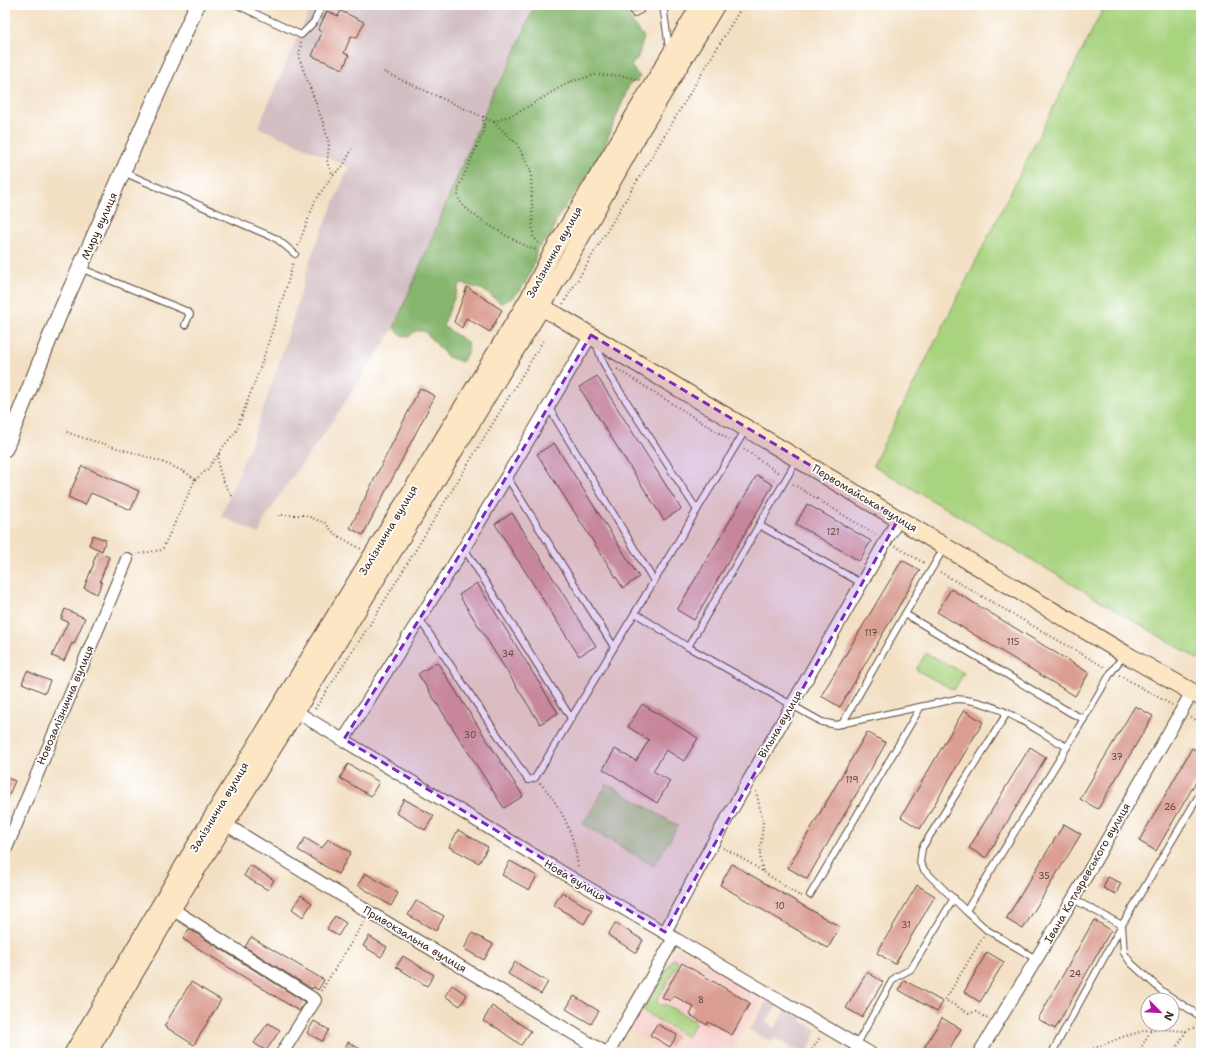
<svg xmlns="http://www.w3.org/2000/svg" width="1206" height="1058" viewBox="0 0 1206 1058" font-family="'Shantell Sans',sans-serif">
<style>
.built{fill:#f7d0cd}
.industrial{fill:#d2bec3}
.green{fill:#a8d37f;stroke:#727e4e}
.forest{fill:#86b56e;stroke:#607046}
.building{fill:#da9d92}
.lines{fill:none;stroke-linecap:round;stroke-linejoin:round}
.service-casing{stroke:#574537;stroke-width:8}
.minor-casing{stroke:#574537;stroke-width:14}
.tertiary-casing{stroke:#574537;stroke-width:17}
.secondary-casing{stroke:#574537;stroke-width:19}
.path{stroke:#574537;stroke-width:2;stroke-dasharray:1 3;stroke-linecap:butt}
.service{stroke:#fff;stroke-width:6}
.minor{stroke:#fff;stroke-width:12}
.tertiary{stroke:#fff;stroke-width:15}
.secondary{stroke:#fce6c4;stroke-width:17}
.marked{fill:#7b2cbf;fill-opacity:0.2;stroke:#7b2cbf;stroke-width:3;stroke-dasharray:8 5;stroke-linejoin:round}
.labels{text-anchor:middle;stroke-width:3.5;stroke-linejoin:round;paint-order:stroke}
.number-label{font-size:9px;fill:#63473b}
.street-label{font-size:11px;fill:#3b2a1e;stroke:#fff}
</style>
<rect width="100%" height="100%" fill="#fff"/>
<filter id="ink" filterUnits="userSpaceOnUse"><feTurbulence type="fractalNoise" baseFrequency=".025" numOctaves="2"/><feDisplacementMap in="SourceGraphic" scale="8" xChannelSelector="R" yChannelSelector="G"/><feConvolveMatrix kernelMatrix="1 2 1 2 8 2 1 2 1" color-interpolation-filters="sRGB"/></filter>
<filter id="wash" filterUnits="userSpaceOnUse"><feTurbulence type="fractalNoise" baseFrequency=".012" numOctaves="4" result="noise"/><feDisplacementMap in="SourceGraphic" scale="16" xChannelSelector="R" yChannelSelector="G"/><feGaussianBlur stdDeviation="0.9" result="paint"/><feColorMatrix in="noise" values="0 0 0 0 0 0 0 0 0 0 0 0 0 0 0 0 0 1.4 0 .05"/><feComposite in="paint" operator="in"/></filter>
<g filter="url(#wash)">
<rect width="100%" height="100%" fill="#f3e0c4"/>
<path class="built" d="M676,948L762,998L731,1053H668L630,1032Z"/>
<g class="industrial">
<path d="M312,5H535L506,73L494,90L394,328L332,422L278,497L263,523L259,534L221,516L252,441L286,342L312,254L349,167L258,127Z"/>
<path d="M768,999L777,1005L766,1022L775,1028L786,1009L802,1018L801,1021L817,1030L807,1053L792,1048L774,1038L772,1042L749,1030Z"/>
</g>
<g class="green">
<path d="M1105,5H1201V661L873,465Z"/>
<path d="M926,653L964,673L954,690L916,670Z"/>
<path d="M607,784L678,826L654,866L583,824Z"/>
<path d="M673,959L679,962L656,1002L663,1006L665,1004L696,1022L687,1037L643,1011Z"/>
</g>
<path class="forest" d="M535,5H623L633,24L644,37L638,57L631,66L640,77L635,82L630,83L605,145L592,170L584,183L575,193L556,220L552,234L536,250C536,269 520,298 501,303L483,290L460,283L443,326L467,342L469,350L462,362L448,357L424,331H415L409,337L401,335L394,328L494,90L506,73Z"/>
<g id="blocks">
<g class="building">
<path d="M626,5H640L644,12L633,18Z"/>
<path d="M327,11L338,16L341,11L364,22L357,38L351,36L344,53L349,55L343,69L312,56L322,32L318,30Z"/>
<path d="M467,287L502,310L490,332L466,318L462,328L454,322Z"/>
<path d="M597,376L681,509L664,520L579,387Z"/>
<path d="M420,388L435,396L363,535L350,528Z"/>
<path d="M554,443L639,577L623,588L537,454Z"/>
<path d="M82,466L139,491L131,510L91,493L85,505L68,497Z"/>
<path d="M757,475L773,485L694,620L677,610Z"/>
<path d="M807,504L871,541L859,561L796,524Z"/>
<path d="M512,513L596,646L579,656L495,524Z"/>
<path d="M93,535L106,540L102,551L89,545Z"/>
<path d="M97,552L109,557L100,581L102,583L97,594L84,588L94,563H93Z"/>
<path d="M902,560L920,570L840,707L821,696Z"/>
<path d="M477,583L558,713L540,724L459,595Z"/>
<path d="M951,589L1089,673L1075,696L937,612Z"/>
<path d="M65,609L85,618L74,644L72,643L64,661L52,656L68,622L61,619Z"/>
<path d="M437,662L523,796L504,808L418,674Z"/>
<path d="M27,671L50,681L45,693L22,683Z"/>
<path d="M642,704L698,738L684,761L666,750L653,771L670,781L657,803L603,769L615,749L636,761L649,740L628,727Z"/>
<path d="M1135,706L1153,716L1098,809L1080,799Z"/>
<path d="M964,710L983,722L920,829L901,817Z"/>
<path d="M867,732L886,743L807,879L788,868Z"/>
<path d="M1030,747L1046,757L986,858L969,848Z"/>
<path d="M1192,748L1201,753V773L1156,851L1139,841Z"/>
<path d="M348,764L379,782L371,796L340,778Z"/>
<path d="M5,777L15,781L5,804Z"/>
<path d="M404,799L434,816L425,830L396,813Z"/>
<path d="M1064,824L1081,834L1023,929L1006,919Z"/>
<path d="M458,830L488,847L479,863L449,847Z"/>
<path d="M305,838L322,848L328,839L351,852L338,874L298,850Z"/>
<path d="M510,861L537,876L529,890L502,875Z"/>
<path d="M732,864L840,927L828,948L720,885Z"/>
<path d="M250,865L274,880L268,890L244,876Z"/>
<path d="M365,873L398,893L391,906L358,885Z"/>
<path d="M1108,877L1121,883L1116,894L1103,888Z"/>
<path d="M917,885L935,896L895,964L877,953Z"/>
<path d="M562,892L592,910L584,924L554,905Z"/>
<path d="M301,895L312,903L303,917L292,909Z"/>
<path d="M416,901L444,916L436,931L408,915Z"/>
<path d="M335,916L346,923L338,936L327,929Z"/>
<path d="M1094,920L1111,930L1055,1029L1038,1019Z"/>
<path d="M615,923L643,940L636,953L608,935Z"/>
<path d="M189,929L305,1002L299,1011L183,939Z"/>
<path d="M472,933L493,944L484,960L464,949Z"/>
<path d="M369,936L387,947L381,957L363,946Z"/>
<path d="M251,937L324,980L318,990L313,987L312,989L245,947Z"/>
<path d="M987,952L1004,962L980,1002L964,992Z"/>
<path d="M403,956L434,975L427,986L396,967Z"/>
<path d="M515,962L548,982L541,994L508,974Z"/>
<path d="M682,963L750,1003L732,1035L708,1022L707,1025L690,1015L694,1007L674,996L670,1001L662,997Z"/>
<path d="M867,972L883,982L862,1017L846,1008Z"/>
<path d="M904,980L943,1002L937,1012L899,990Z"/>
<path d="M191,982L221,1000L194,1045L164,1026Z"/>
<path d="M452,985L467,995L460,1006L445,996Z"/>
<path d="M574,996L599,1011L591,1024L566,1009Z"/>
<path d="M492,1006L531,1031L521,1045L497,1028L483,1021Z"/>
<path d="M942,1018L961,1029L947,1053H921Z"/>
<path d="M314,1021L329,1030L322,1041L307,1033Z"/>
<path d="M268,1023L280,1030L266,1051L254,1043Z"/>
<path d="M657,1024L677,1035L670,1047L650,1035Z"/>
<path d="M348,1042L367,1053H342Z"/>
</g>
</g>
</g>
<g filter="url(#ink)">
<use href="#blocks" fill-opacity="0" stroke="#574537" stroke-width="1"/>
<g class="lines">
<g class="service-casing">
<g id="service">
<path d="M237,5L301,35L314,22L322,5"/>
<path d="M663,5L669,49"/>
<path d="M123,172L277,239L295,254"/>
<path d="M80,268L186,311L190,314L185,325"/>
<path d="M596,343L602,360L610,376L697,510"/>
<path d="M548,406L654,581"/>
<path d="M507,477L614,647"/>
<path d="M759,525L861,583"/>
<path d="M464,548L571,718"/>
<path d="M944,548L905,614L1071,713L1084,719"/>
<path d="M635,613L688,647L822,722L836,725L956,699C997,700 1032,728 1067,747L1112,671L1124,655"/>
<path d="M420,620L528,780L535,778L746,429"/>
<path d="M688,647L797,460"/>
<path d="M842,724L905,614"/>
<path d="M1201,792L1122,925L1124,953L1131,963L1162,991L1201,1017"/>
<path d="M810,895L920,708"/>
<path d="M966,911L924,870L920,863L922,848L1007,713"/>
<path d="M1036,959L987,930L966,911L1067,747"/>
<path d="M1054,1049L1122,925L1073,899"/>
<path d="M852,1053L892,981L896,977L911,969L954,898"/>
</g>
</g>
<g class="minor-casing">
<g id="minor">
<path d="M290,708L580,883L870,1053"/>
<path d="M344,739L464,548L591,335"/>
<path d="M225,824L369,912L606,1053"/>
<path d="M5,851L127,559"/>
<path d="M172,909L315,1000L282,1053"/>
<path d="M665,932L710,848L899,518"/>
<path d="M608,1053L674,938"/>
<path d="M979,1053L1073,899L1192,692"/>
</g>
</g>
<g class="tertiary-casing">
<path id="tertiary" d="M5,449L59,315L197,5"/>
</g>
<g class="secondary-casing">
<g id="secondary">
<path d="M532,302L558,316L1125,654L1201,697"/>
<path d="M73,1053L213,816L528,300L552,253L700,5"/>
<path d="M88,1053L172,909L296,711L541,308L642,128L716,5"/>
</g>
</g>
<g class="path">
<path d="M301,42L299,58L324,125L329,144L327,163L333,175"/>
<path d="M384,72L494,122L517,144L531,171L533,236L540,245"/>
<path d="M483,116L484,131L459,186C458,194 457,198 462,204C471,216 523,247 537,250"/>
<path d="M494,122L519,112L569,82L595,75L623,76L640,80"/>
<path d="M298,246L315,201L332,176L343,166L352,149"/>
<path d="M563,304L743,5"/>
<path d="M617,369L730,440"/>
<path d="M67,432C95,444 179,461 195,480L162,550L137,554"/>
<path d="M744,449L780,474"/>
<path d="M219,454C216,471 224,482 232,496"/>
<path d="M195,480L208,469L223,447L236,431L259,371L288,282L293,262"/>
<path d="M793,484L876,535"/>
<path d="M278,515H305L325,523L335,534L361,549"/>
<path d="M895,546L926,564"/>
<path d="M940,572L1104,667"/>
<path d="M1119,675L1172,705"/>
<path d="M315,709L376,615L543,341"/>
<path d="M1191,717L1201,723"/>
<path d="M540,783C562,807 575,836 578,868"/>
<path d="M756,791L763,822L760,856L763,873"/>
<path d="M723,848C750,861 774,880 800,896H802"/>
<path d="M983,937L945,1000L969,1013L977,1012L988,1019"/>
<path d="M321,991L364,922"/>
<path d="M810,1053L820,1037"/>
<path d="M1082,1053L1125,1036L1151,1029L1186,1031L1200,1025"/>
<path d="M1138,1053L1151,1030"/>
<path d="M1174,1053L1186,1031"/>
</g>
<use href="#service" class="service"/>
<use href="#minor" class="minor"/>
<use href="#tertiary" class="tertiary"/>
<use href="#secondary" class="secondary"/>
</g>
</g>
<path class="marked" d="M591,335L899,518L665,932L344,739L464,548Z"/>
<g class="labels">
<g class="number-label">
<text x="833" y="535">121</text>
<text x="871" y="636">117</text>
<text x="1013" y="645">115</text>
<text x="508" y="657">34</text>
<text x="470" y="738">30</text>
<text x="1117" y="760">37</text>
<text x="852" y="783">119</text>
<text x="1170" y="810">26</text>
<text x="1044" y="879">35</text>
<text x="780" y="909">10</text>
<text x="906" y="928">31</text>
<text x="1075" y="977">24</text>
<text x="701" y="1003">8</text>
</g>
<g class="street-label">
<text transform="translate(99 226) rotate(-66)" y="4">Миру вулиця</text>
<text transform="translate(554 252) rotate(-61)" y="4">Залізнична вулиця</text>
<text transform="translate(865 498) rotate(31)" y="4">Первомайська вулиця</text>
<text transform="translate(388 530) rotate(-59)" y="4">Залізнична вулиця</text>
<text transform="translate(65 705) rotate(-67)" y="4">Новозалізнична вулиця</text>
<text transform="translate(780 724) rotate(-60)" y="4">Вільна вулиця</text>
<text transform="translate(219 807) rotate(-59)" y="4">Залізнична вулиця</text>
<text transform="translate(1087 873) rotate(-60)" y="4">Івана Котляревського вулиця</text>
<text transform="translate(575 880) rotate(31)" y="4">Нова вулиця</text>
<text transform="translate(415 939) rotate(31)" y="4">Привокзальна вулиця</text>
</g>
</g>
<rect width="1206" height="1058" fill="none" stroke="#fff" stroke-width="20"/>
<g transform="translate(1160 1012) rotate(114)"><circle r="19" fill="#ffffff" stroke="#b1aaa5"/>
<path d="M0-3L7 15L0 10L-7 15Z" fill="#b5179e"/>
<text y="-6" font-size="11" font-weight="bold" text-anchor="middle" fill="#3b2a1e">N</text>
</g>
</svg>
